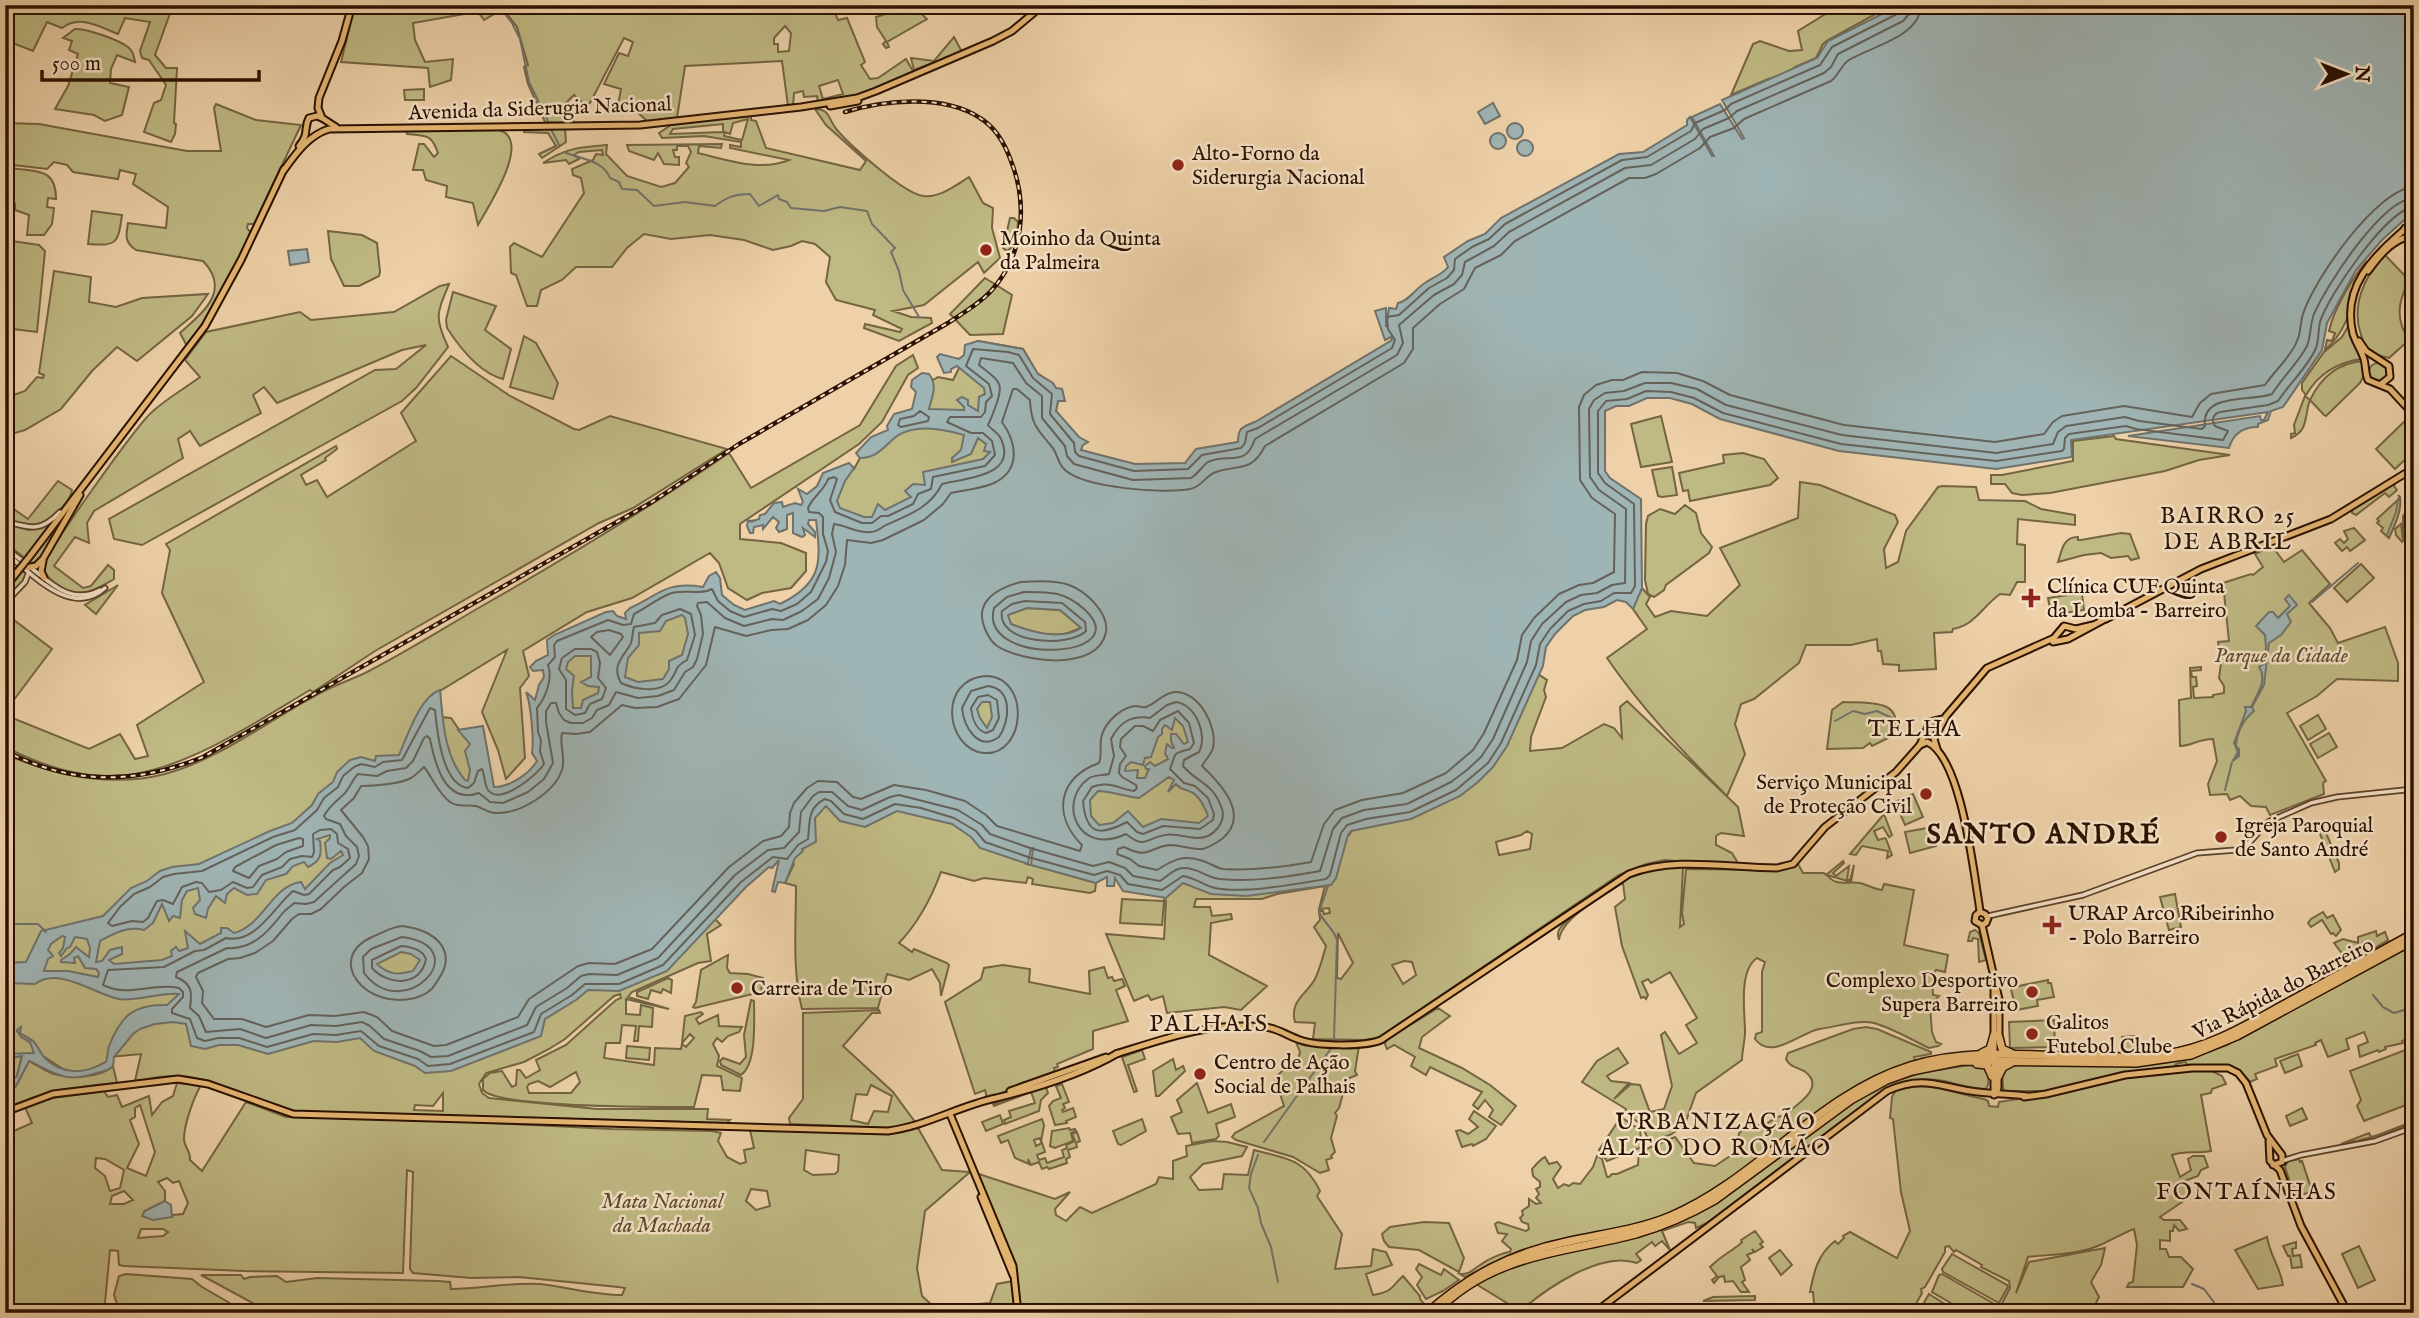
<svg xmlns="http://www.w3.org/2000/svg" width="2419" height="1318" viewBox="0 0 2419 1318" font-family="'IM FELL English',serif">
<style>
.green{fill:#bfb983;stroke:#746442;stroke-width:2;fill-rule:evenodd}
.water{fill:#9fb4b4;stroke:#70726c;stroke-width:2;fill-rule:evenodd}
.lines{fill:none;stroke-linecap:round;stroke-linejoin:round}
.shore{stroke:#64625a;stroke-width:2}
.stream{stroke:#70726c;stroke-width:2}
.minor-casing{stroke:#5b402a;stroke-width:7}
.major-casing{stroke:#2a1000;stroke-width:9}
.highway-casing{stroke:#2a1000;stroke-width:10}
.minor{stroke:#f4e1c6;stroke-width:3.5}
.major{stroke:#e7b874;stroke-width:5}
.highway{stroke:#e7b874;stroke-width:7}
.rail-casing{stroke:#2a1000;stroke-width:4.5}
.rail{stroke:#f4e1c6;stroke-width:2;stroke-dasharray:5;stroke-linecap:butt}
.major-bridge-casing{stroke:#2a1000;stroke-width:9;stroke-linecap:butt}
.major-bridge{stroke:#e7b874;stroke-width:5}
.poi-dot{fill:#8f2418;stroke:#f4e1c6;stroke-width:2.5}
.labels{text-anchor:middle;stroke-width:5;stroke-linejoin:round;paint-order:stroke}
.street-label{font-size:21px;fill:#2a1000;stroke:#f4e1c6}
.poi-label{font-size:21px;fill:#2a1000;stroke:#f4e1c6;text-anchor:start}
.park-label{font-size:21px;font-style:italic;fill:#5e4b2e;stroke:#f4e1c6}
.neighbourhood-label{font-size:23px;letter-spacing:2px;fill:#2a1000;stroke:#f4e1c6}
.quarter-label{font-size:24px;letter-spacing:2px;fill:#2a1000;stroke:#f4e1c6}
.district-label{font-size:28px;font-weight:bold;letter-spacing:2px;fill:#2a1000;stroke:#f4e1c6}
</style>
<rect width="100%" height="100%" fill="#eed1a8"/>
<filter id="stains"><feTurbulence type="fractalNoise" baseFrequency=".00286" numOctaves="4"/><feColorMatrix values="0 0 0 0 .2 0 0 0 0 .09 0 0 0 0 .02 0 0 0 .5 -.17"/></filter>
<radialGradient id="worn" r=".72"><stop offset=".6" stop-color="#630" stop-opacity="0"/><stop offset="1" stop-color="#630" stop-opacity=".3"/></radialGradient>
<g class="green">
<path d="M5,5H173L155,55L166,68H177L174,123L176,124L175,134L171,142L144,132L154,103L161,100L166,85L149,60L142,58L140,51L150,22L125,18L118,34C100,27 80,14 62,28L47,22L33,51L5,40Z"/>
<path d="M355,5H468L475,12L413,23L415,40L425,62L453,59L451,80L430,87L428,68L341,62Z"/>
<path d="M473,5H497L499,11L484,20Z"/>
<path d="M500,5H832L838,20L847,18L865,62L861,65L870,79L878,78L906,59L913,71L911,74L859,96L818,102L817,96L804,97L803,91L794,93L793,106H788L782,61L685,66L677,118L647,121L637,112L617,110L621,89L604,84L619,53L628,56L633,42L624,38L590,103L585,105L574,95L564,105L569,113L567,117L574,119L573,123L545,122L528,84L524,67L528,65L517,27ZM785,26L791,33L789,51L778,52V44H774V38ZM838,80L843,94L823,99L819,86Z"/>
<path d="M886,5H912L927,19L887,42L889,47L886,48L883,44L886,41L877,27L876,17L886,14Z"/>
<path d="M1840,5H1892L1828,40L1823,44L1816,58L1793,68L1925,41L1766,83L1768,79L1731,95L1753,44L1760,41L1789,51L1802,50L1798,31Z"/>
<path d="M75,29C86,28 119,40 128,47C133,51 134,56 135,62L117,55L111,69L110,83L129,87L122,115L105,121L94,115L55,109L68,86L78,54L69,50L72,41L63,38Z"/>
<path d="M954,37L962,52L914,70L911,58L934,61Z"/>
<path d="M424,89V100H405L404,90Z"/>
<path d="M216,104L256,120L301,125L254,224H248L247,228L251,233L217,302L187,346L180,333C202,313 232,291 203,261L136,250C124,242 126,235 128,223L166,228L168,207L133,184L136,174L120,170L118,179L73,172L67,165L54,162L47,169L5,164V123L39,124L187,151H221L214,108Z"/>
<path d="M815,109C831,109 828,120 837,130C850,145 905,195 924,196C940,198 956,185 969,177L983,203L993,208L992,228L1000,258L984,273L978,262L924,305L893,311L911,317L931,318L932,323L899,341L864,328L865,324L900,332L902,329L873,315L875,310L836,300L826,282L830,257L815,244L802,241L791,246L773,250L744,240L710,235L671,239L644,234L627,248L612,267H576L562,280L541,290L537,306H527L516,275L511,273L510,247L514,243L542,257L584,193L581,178L573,175L572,169L593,160L596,154L603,155L602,150L579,152L574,155L579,159L569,164L566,160L543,163C566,148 580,147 607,145L606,154L627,176L661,187L675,183L689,167L686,163L691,152L688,146H677V150H673L675,157H679V165L664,164L658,153L654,160L629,151L627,145L722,144L721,148L699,146L698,153C728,160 760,172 789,160L730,148V145L741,147V142L704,136L662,138L659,133L671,125L751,115V120L756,121L766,148L860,170L866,161L826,125ZM748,119L742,140L724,136L725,132L730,134L733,123ZM723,124V132L670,134L673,129Z"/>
<path d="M565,128L566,142L542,158L539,154L556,146L548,133L524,132V129Z"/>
<path d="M406,130H499C533,139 488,207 478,225L473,203L446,197L447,186L426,180L423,170H413L419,144H424L434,157L438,153C431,133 426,136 407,134Z"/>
<path d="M11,168C36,172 56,167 56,199L48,198L47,207L54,208L52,224L44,235H27L29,215L15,210V204L5,200Z"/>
<path d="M92,211L122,215C118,244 117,246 88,244Z"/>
<path d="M1010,218H1014L1018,222L1016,244L1007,251L1003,248Z"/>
<path d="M328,231L362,235L377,243L380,272L379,276L359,286H344L331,259Z"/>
<path d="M5,240L39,245L45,251L37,332L5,328Z"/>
<path d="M2385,255L2409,280C2398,302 2395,319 2409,340L2389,358C2384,356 2377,356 2373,353C2366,350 2363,342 2361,335C2351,306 2364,276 2385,255Z"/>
<path d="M2367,261C2354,291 2352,327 2325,350L2327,340L2332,341L2335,333L2329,331C2333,311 2353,276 2367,261Z"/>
<path d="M54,271L91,277L89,302L116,307L142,298L208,294L192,316L137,361L117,347L92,371L61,409L25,430L5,436V398L25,391L37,377L43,378L44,375L39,373Z"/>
<path d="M985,278L1012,295L1003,334L970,335L950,314Z"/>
<path d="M449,284C437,313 434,317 448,347L416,388L402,401L142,545L114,539L109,519L375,370L396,369L426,345L402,350L277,403L264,387L253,395L261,413L200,446L190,431L178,439L183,458L94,511L87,523L89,543L75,537L54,566L83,588L91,586L108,565L114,570V579C98,588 82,599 64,589C56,584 43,576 44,566C44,554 138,424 152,412C166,399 184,389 200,377L185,360L206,332L300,312L311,320L394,312L440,286Z"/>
<path d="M453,292L496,306L485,330L511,349L503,379C479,373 460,348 447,328L446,320Z"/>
<path d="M2350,323L2362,359C2337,362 2319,373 2306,395L2302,390V383L2324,352L2342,337Z"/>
<path d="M524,336L536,343L558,383L553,399L510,387Z"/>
<path d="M978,341L1023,349L1037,373L1052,383L1056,389L1062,390L1064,400L1058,401L1056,411L1078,438L1087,442L1082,445L1080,450L1135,465L1185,464L1192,459L1197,450L1239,442L1241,429L1252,425L1255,432L1263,431C1264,450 1273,460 1292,464L1273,472L1270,479L1262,476L1241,480H1266V484L1277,490V483L1280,480L1293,481L1294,478L1289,473L1292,470L1308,477L1309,478L1302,480L1308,487L1315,490L1330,486L1343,474L1380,479L1385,485L1384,489L1388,488L1396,476L1417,460L1420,455L1424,454L1428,458L1410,488L1386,520L1349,543L1341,539L1335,530C1309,526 1290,496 1263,499L1273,508L1280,507C1297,522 1318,530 1336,543L1337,547L1307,549L1306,553C1273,552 1229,547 1205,521L1214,520L1249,531L1254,529L1251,523L1208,512L1184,513C1178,506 1170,491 1164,487C1145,472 1071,460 1046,463C1032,443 1014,416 1012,391C1011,378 1020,370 1015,358L1004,356L951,363L945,361L946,364H951L999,359L1014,361C1016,370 1010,374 1010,383C1010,411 1026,440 1041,463L962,504H955L928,519L921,533L888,566L881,567L845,597L817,626L790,636L789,641L793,644L790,646L753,668L739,671L705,700L679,745L647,790L631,807L619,813L595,806L560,810L594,811L599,818C621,821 635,807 658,814L649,824L663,819L654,830L639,834L623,826L602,830L593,829L564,816L498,806L490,808L477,821H419L386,804L371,801L355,802L304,831L284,836L271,847L245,877L209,874L215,877L211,881C197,882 186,877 173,877C153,877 127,894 123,914L104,924L125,916L137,897L158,884L176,882L193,886H207L227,878L243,881L252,876L290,841L323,829L356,807L387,809L414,824L461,829L479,824L493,809L565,819L588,831L598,833L624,830L635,837L585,853L575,852L561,858H552L556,861L630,841L647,840L664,827L670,861L649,904L614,939L601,949L564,964C577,959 593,956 605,949C631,934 668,891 673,860C675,849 664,834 670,824C679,807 704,800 719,790C729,783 734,770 741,760L758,764L761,786L756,816L760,818L756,828L763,824L768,825L769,834L782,856L781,860L778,859L772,867L769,866L745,886L715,919L721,925L707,934L711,961L698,963L632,992L628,997L669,1009L626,999V1014L640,1015L641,1005L653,1008L652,1027L639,1026L638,1041H634L636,1026L622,1025L620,1043H606L604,1058L654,1065L655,1048L681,1049L682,1044L686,1047L694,1038L690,1034L682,1043L685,1016L701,1012L703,1014L696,1019L699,1024L718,1015L719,1026L742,1027L739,1032L728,1036L722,1042L717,1038L713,1044L719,1056L717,1066L742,1078L740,1091L723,1090L721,1076L702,1075L694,1107C661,1107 499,1108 483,1090V1079L490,1073L502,1071L512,1087L516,1085L517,1070H520L526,1078L540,1070L536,1060L566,1045L616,1000L621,998L620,994L614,996L565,1039L549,1049L524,1062L486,1073L479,1084L482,1093L489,1098L597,1109H708L707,1119L730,1120L727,1123L305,1112C266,1108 233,1086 195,1078C176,1073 155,1078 135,1081L141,1054L109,1057L106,1062L90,1070L78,1073L63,1069L43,1056L33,1041L20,1033V1028L17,1031C23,1040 35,1041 34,1054H5V754C56,776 110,788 165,774C223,758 271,718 324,691C338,684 353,679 367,672C406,652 444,628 482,606C566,558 649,508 729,453L751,488L860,425L896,366L913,355L918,368L908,375L882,422L859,444L740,524V539L781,543L806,553V571L791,588L762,593L747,600L728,588L719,563L710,553L632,598L587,612L523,651L529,676L520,688L525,758L506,779L498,750L482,712L507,650L440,691L442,717L451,718L460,731L482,727L493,788C511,788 529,775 538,761L533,753C535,740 532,709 528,696L536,702L540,686L545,678L543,669L533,670L531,667L536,661L549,656L548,641L606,613L613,612L616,617L628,621L626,613L630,609C660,596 667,582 703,588L710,577L716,573L719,578L721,596L733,606L745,611L774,602L780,605C823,584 823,562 817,519H808L807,524L814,535L807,527H802V536L794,532L795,512L786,514V529L782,531L777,527L780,522L776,516H772L764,527L763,524L753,527L752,532L748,529L749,521L760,520L761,516L766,515L775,504L781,503L783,508L795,504L802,506L804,503L799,490L807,495L818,487L824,474L849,464L854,469L860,458L857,453L871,438L889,431L888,426L895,414L913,409L917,392L912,386L915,378L923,374L928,375L933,380L938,377L953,380L959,368L957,365L950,368V371L944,372L938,358L941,355L943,358L944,356L956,360L965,356L966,345ZM544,851L550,853L551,856L544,853L513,861L504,860L428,884L403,885L396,892L380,895L368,907H356L337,911L322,922L287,920L272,929L255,928L235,940L234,943C209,965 218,959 220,987C211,1003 191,999 176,1002L175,999C186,998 218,1000 219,984C219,976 214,969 213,962L218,954L235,938L252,926L272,927L283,919L321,920L328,917L334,909L360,904L367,905L380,891H393L404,883C426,883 452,876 474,868C483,865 491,859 500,858C516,856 530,857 544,851ZM497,1014L468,1025H435L388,1019H370L385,1017L439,1024L472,1023L482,1017ZM576,1072L580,1082L571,1093H529L527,1087L529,1084L538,1081L550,1087ZM443,1093V1111L414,1110L415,1105L433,1106Z"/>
<path d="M451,356L510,396L574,429L579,430L610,416L727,449L633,508L599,523L375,651L313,692L310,690C258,721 196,763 135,774C91,782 44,767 5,747V715L89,749L120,734L135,759L148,756L137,725L204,682L162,593L170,550L166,544L336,446L337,449L325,458L326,460L301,475L306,485L317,480L327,497L416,441L401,413Z"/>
<path d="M2363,361V377L2360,383L2326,416L2324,415L2310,400C2321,377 2338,363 2363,361Z"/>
<circle cx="2378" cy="372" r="9"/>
<path d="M2305,396L2310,400C2304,416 2309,430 2291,438V434L2295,433L2294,425Z"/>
<path d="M1605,411L1604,471L1637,547L1639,595L1642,588L1650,597L1646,604L1655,617L1671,611L1707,616L1740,585L1720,548L1798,518L1800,482L1820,485L1895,515L1898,522L1884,549L1886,568L1898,562L1906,531L1938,487L1942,486L1976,487L1979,500L2025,501L2041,509L2075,515V525L2018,519L2017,544L2025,545V582H2017L2010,595L2000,594C1982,607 1975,625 1953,629L1952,632L1934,633L1936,669L1899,671V665L1883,664L1881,651H1878L1877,639L1851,645H1806L1799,663L1754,699L1741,704L1735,724L1745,754L1727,796C1683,752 1642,709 1607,658L1647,629L1633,609L1636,601L1616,598L1577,612L1551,635L1545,646L1538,674L1547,680L1544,690L1546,697L1531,737L1530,751L1562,748L1604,724L1614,728L1622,738L1620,707L1627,701L1738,807L1744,836L1721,833L1716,836V845L1732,853L1738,863H1692L1665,860L1646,864L1619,875L1378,1038L1364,1040L1313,1039L1315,1023L1295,1022C1289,1001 1307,994 1315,979C1320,969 1323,956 1326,946L1314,927L1320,920L1319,911H1323L1324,914L1330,913L1329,908L1319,909L1325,886L1277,894L1262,899H1196L1194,907H1210L1212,916L1231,914L1232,919L1211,923L1209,955L1267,986L1241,1010L1224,1007L1167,1013L1163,996L1151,1000L1148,995L1134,1001L1106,934L1164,939L1166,901L1164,902L1162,925L1120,923L1122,899L1163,901L1166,897L1117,877L1032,865L1096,883L1095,891L1090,893L1032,884L1033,879L1028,877L1026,883L984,878L974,881L941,872C931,899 919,922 899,943L912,952L914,949L947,963L949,965L941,996L940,983L932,969L909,980L887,974L878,1008L802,1009C792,970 796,926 796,886L785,883L794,864L790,859L805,847L775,726L1161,678L1238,833L1031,831L1026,864L1031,865L1349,835L1351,832L1345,833L1595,532ZM1527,831L1532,834L1530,849L1499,855L1496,842L1521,835ZM1338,933L1353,963L1341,979L1337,978ZM1404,961L1412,962L1416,975L1403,984L1392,965Z"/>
<path d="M1661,416L1672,462L1641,467L1631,424Z"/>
<path d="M2407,419L2414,426V451L2395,469L2376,449Z"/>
<path d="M2114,436L2116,439L2230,455L2199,460L2165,471L2050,493L2022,495L2012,493L2005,484H1991V475H2002L2073,461V441Z"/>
<path d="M1743,453L1764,459L1778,478L1770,485L1690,501L1688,490L1683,491L1679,473L1724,463L1723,455Z"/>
<path d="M1672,467L1677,495L1662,497L1658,496L1652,470Z"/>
<path d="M58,481L72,490C71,498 66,503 61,509C42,531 29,525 5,519V503L28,519Z"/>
<path d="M2395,483L2394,486L2397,490L2389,497L2385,493L2356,515L2352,513V510Z"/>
<path d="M2398,495L2400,497C2402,511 2395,524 2389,538L2381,531L2383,528L2377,523L2379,521L2377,519L2400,498Z"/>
<path d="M2414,501V533L2402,542L2396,535L2395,529L2401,524L2403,540V516Z"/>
<path d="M1685,505L1696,513L1701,533L1712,547L1709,553L1666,585L1664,590L1654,597L1648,594L1645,580L1646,524L1648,516L1660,509L1675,514Z"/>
<path d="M5,523L29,530L51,525L25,558L5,543Z"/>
<path d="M60,523L63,524L38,563L29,562Z"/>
<path d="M2354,528L2365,540L2350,551L2347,547L2342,551L2335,543L2340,539L2344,543L2348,539L2344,531Z"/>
<path d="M2121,533L2130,534L2139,558L2131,560L2128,556L2111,558L2101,553L2084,555L2058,562C2062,550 2063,537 2078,537V540H2081Z"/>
<path d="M2272,546L2284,562L2302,550L2330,584L2309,603L2330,628L2338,643L2385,627L2398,663V681L2337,679L2317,696L2287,713L2326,781L2323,783L2324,794L2270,815L2266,807L2251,806L2240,796L2230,800L2227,794L2210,795L2208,784L2217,761L2213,739C2198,739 2192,746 2180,746L2179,700L2191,698L2190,668L2201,667V670L2191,671L2192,677H2196L2197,686L2193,687L2194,698L2213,697V695L2224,693V686L2219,678L2221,663L2218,642L2229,641L2223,583L2251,574L2253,575L2263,567L2255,554Z"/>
<path d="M2361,564L2374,578L2347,602L2334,588Z"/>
<path d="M23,570L27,572V578L5,602V593Z"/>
<path d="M118,585L96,614L85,605L115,587Z"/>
<path d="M2082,593L2084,610L2051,615L2048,598Z"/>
<path d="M1027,608L1060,610L1081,627C1060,641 1032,633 1011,624L1007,615Z"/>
<path d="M14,620L52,649L7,709L5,708V631Z"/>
<path d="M1843,702C1864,703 1906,698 1893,733L1889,732L1888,738L1872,746L1870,743L1863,748L1827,749L1832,710Z"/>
<path d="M2318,715L2326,729L2308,740L2300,726Z"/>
<path d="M2329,733L2337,747L2318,758L2310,744Z"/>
<path d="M1913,794L1923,817L1905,825L1895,802Z"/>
<path d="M1884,814L1892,835L1889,837L1883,827L1874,831L1878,840L1885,838L1886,839L1892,855L1887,858L1888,851L1862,846L1856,855L1850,854Z"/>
<path d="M2323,826L2339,863V869L2335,872L2318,829Z"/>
<path d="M1933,827L1936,846L1910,853L1905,832Z"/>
<path d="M1843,861L1844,863L1833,873L1836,876L1849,866L1847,880H1850L1854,865L1851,882L1827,875C1836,887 1847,881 1860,883C1867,885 1874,889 1882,890L1884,884L1914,890L1904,945L1948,955L1945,972L1936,970L1932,977L1933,995L1939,996L1930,1006L1932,1032L1936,1042L1941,1044L1938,1046L1929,1048C1912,1040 1892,1028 1874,1023C1857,1019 1836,1027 1819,1029C1800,1033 1771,1061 1755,1039L1756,1034L1762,1032V972L1765,962L1757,958C1738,971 1745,1013 1745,1032C1745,1041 1742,1051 1742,1060L1696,1093L1685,1124L1672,1134L1650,1143L1641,1124L1624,1113L1626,1109L1582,1082L1597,1061L1618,1048L1628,1063L1607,1076L1611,1081L1629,1083L1614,1099L1631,1084L1640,1085L1650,1112L1664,1109L1672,1086L1661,1035L1665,1032L1679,1054L1697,1043L1686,1025L1697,1018L1670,972L1651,983L1648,979L1642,982L1648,995L1646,999L1644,997L1641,998L1622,946L1615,907L1625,899L1623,883C1604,895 1561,918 1559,940C1558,936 1557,934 1559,930C1565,918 1622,879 1635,874C1649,868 1669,864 1683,868L1680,927L1684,924L1682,913L1686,869L1779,870L1798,864L1803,873H1824L1826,875Z"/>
<path d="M2175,894L2181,927L2169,930L2160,897Z"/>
<path d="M2323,912L2327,918L2333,915L2341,930L2336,936L2333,933L2331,934L2322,920L2311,927L2308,923L2311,919Z"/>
<path d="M1975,930L1979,933L1986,960L1979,962L1978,939L1973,938L1972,941H1968L1970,932Z"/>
<path d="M2376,931L2377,936L2385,932L2388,940L2368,952L2363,943L2361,951L2347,960L2334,943L2343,939L2358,943V937Z"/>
<path d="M2414,943V1034L2412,1037L2402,1041L2403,1043L2385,1047L2386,1049L2379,1052L2378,1050L2360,1057L2358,1046L2368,1042L2364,1032L2346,1039L2349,1049L2328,1057L2321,1040L2315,1043L2316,1045L2275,1059L2277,1066L2255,1074L2257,1079L2250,1082C2234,1059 2213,1066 2189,1066L2185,1062L2176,1064L2174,1067L2049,1091H2005L2003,1088L2002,1072L2007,1066C2085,1057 2151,1077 2227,1045Z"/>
<path d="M728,955L727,968L730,973L748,974L763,978L761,992L695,1008L693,1007L696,1002L701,970Z"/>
<path d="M1003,965L1030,969L1029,982L1090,994L1089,971L1104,967L1108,978L1112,977L1114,981L1122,979L1125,986L1116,990L1128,1021L1093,1031V1049L1057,1064L1058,1067L1054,1068L1055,1073L1026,1083L1024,1082L1021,1086L987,1098L985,1090L975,1094L945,1002L981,979L984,968Z"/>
<path d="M668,978L672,980L671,993L663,989L661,993L651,990L648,999L637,996V992Z"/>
<path d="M2048,980V983H2051L2054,997L2037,1000L2038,1006L2016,1010L2010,985L2013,984L2014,987Z"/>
<path d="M751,1000L754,1001C754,1020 757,1064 741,1075L721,1065L720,1061L723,1058L740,1064L746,1057L744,1035Z"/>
<path d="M1438,1008L1450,1016L1422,1037L1419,1048L1462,1068L1490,1085L1516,1106L1501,1125L1489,1117L1493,1110L1485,1100L1478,1109L1473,1105L1482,1092L1430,1067L1426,1075L1411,1066L1415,1057L1394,1045L1387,1049L1385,1044L1387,1039Z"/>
<path d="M879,1010L880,1013H872L843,1046L893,1092L915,1122L891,1128L790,1124L789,1118L803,1099V1013ZM871,1085L892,1096L888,1112L874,1111L868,1124L851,1120L856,1094L867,1095Z"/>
<path d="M2054,1020L2055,1047L2010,1048L2009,1022Z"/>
<path d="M1866,1027L1877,1029L1931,1052V1054L1914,1057L1915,1061L1922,1060L1877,1076L1725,1184L1678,1211L1636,1225L1550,1242L1519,1251L1465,1277L1460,1274C1471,1274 1472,1270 1480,1265C1488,1259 1502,1253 1510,1252L1511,1249L1502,1241L1507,1234L1498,1233L1495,1224L1498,1222L1526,1231L1529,1229L1528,1224L1522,1222L1520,1218L1523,1215L1522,1211L1529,1206V1199L1536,1204L1541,1203L1536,1198L1539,1194L1536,1189L1540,1187V1182L1533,1176L1532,1169C1535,1166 1540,1159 1545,1157L1549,1164L1557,1162L1561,1167L1553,1179L1558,1188L1564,1184L1569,1186L1573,1183L1580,1184L1593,1167L1597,1156L1602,1159L1607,1177H1609L1612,1174H1617L1638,1165L1639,1152L1675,1137L1694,1163L1715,1166L1736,1152L1739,1133L1751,1125L1749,1123L1752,1120L1757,1125C1768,1128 1773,1115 1783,1116C1795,1106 1828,1087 1804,1071C1796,1067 1790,1067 1786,1059L1788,1053L1853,1029Z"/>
<path d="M2135,1036V1051L2123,1050L2122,1037Z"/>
<path d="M1296,1042L1359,1046L1355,1071L1357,1075L1347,1079L1339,1108L1335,1113L1337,1116L1331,1138L1335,1152L1331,1156L1332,1158L1326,1160L1329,1170L1320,1173L1293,1157L1236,1140L1232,1137L1235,1133L1284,1106L1275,1078L1282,1071L1297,1064L1300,1052Z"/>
<path d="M627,1046L650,1048L649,1060L626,1058Z"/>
<path d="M2408,1049L2414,1061V1102L2364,1121L2357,1106L2361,1100L2350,1071Z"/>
<path d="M1142,1050L1145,1059L1128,1065L1137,1091L1134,1092L1122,1057Z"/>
<path d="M2298,1054L2302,1066L2285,1073L2280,1061Z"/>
<path d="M22,1055L17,1076L5,1087V1062L7,1059Z"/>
<path d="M1173,1059L1176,1070L1183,1066L1185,1071L1159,1096H1156L1153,1071Z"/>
<path d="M29,1061C37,1065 46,1072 54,1074C72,1079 100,1078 113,1066L117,1083C75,1087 44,1090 5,1109V1106L14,1103L12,1099L5,1102V1094L16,1086Z"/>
<path d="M1970,1065L1985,1066C1988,1073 1991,1082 1986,1089C1974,1089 1964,1086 1952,1083C1927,1076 1903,1079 1880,1092L1707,1223L1696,1228L1695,1223L1688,1222L1662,1231L1670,1250L1662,1241L1655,1246L1652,1242L1636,1254L1641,1260L1637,1263C1600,1250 1545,1290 1520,1311L1476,1284L1504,1268L1578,1248L1716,1203L1856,1100L1886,1084L1924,1072Z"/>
<path d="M2208,1069L2222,1076L2226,1084L2212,1089L2211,1093L2201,1095L2211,1151C2195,1154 2186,1150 2172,1155L2180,1177L2191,1170L2188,1159L2193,1156H2204L2208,1167L2201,1170L2198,1176L2184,1181L2191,1196L2160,1217L2164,1220H2180L2187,1229L2179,1231L2174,1225L2173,1231H2170V1241L2160,1240V1249H2166L2169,1257H2181L2193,1269L2183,1287H2127L2129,1283L2133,1282L2137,1245L2134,1229C2121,1234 2110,1241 2100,1245C2078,1255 2051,1254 2028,1257L2016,1293L2029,1262L2105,1248L2101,1265L2091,1282L2099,1297L2091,1313H1997L2010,1288L2009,1281L1981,1267L1982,1265L1956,1250L1954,1252L1949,1246L1945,1247V1252L1925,1287L1921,1289L1922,1293L1911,1313H1815L1813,1292H1810C1814,1271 1818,1254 1835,1241L1838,1244L1844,1238L1843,1236L1850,1232L1897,1258L1910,1231L1901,1192L1893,1119L1890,1118L1892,1097L1896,1090C1930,1080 1951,1093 1984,1099L1988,1101L1989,1106L1998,1107L1999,1102L2089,1087L2114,1079Z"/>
<path d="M177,1083L201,1085C194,1097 184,1124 184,1139C184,1147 191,1151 190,1160L202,1171L246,1102L286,1117L431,1120L611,1129L712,1131L721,1133L718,1141L727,1157L740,1164L746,1162L744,1150L754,1148L750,1130L897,1133L918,1128L942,1170L970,1172L925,1211L917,1268L922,1296L935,1308L990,1303L997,1284L1013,1281L1015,1313H271L201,1275H241L244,1279L250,1277L277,1276L286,1282L317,1278L438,1281L450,1282L451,1289C481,1289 510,1282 540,1284C567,1287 595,1295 622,1295L625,1288L618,1287L519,1277L471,1278L413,1273L410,1269L413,1172L407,1170L403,1273L244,1271L124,1266L119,1265L118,1251L110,1250L104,1313H5V1135L32,1123L25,1107L53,1098L104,1091L108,1097L117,1095L122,1107L149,1096L152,1115L162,1102L173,1096ZM140,1105L155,1152L146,1176L127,1168L139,1144L130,1120L135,1117V1108ZM806,1150L839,1155L838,1171L835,1174L813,1175L804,1170ZM96,1158L105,1159L124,1170L120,1188L110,1191L105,1176L95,1168ZM167,1178L173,1183L179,1181L188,1203L183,1214L173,1215L172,1217L145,1211L165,1201V1191L158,1182ZM751,1189L767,1191L770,1206L756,1210L746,1201ZM124,1191L133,1200L124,1204H110L112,1196ZM141,1229H163L168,1232L163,1236L138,1238Z"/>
<path d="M1197,1083L1208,1113L1231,1104L1235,1117L1216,1124L1219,1136L1216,1139L1192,1143L1190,1133L1178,1134L1171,1117L1182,1112L1177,1100Z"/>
<path d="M1062,1084L1069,1102L1063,1104L1065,1108L1062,1110L1063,1112L1073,1108L1076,1117L1066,1121L1067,1123L1055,1125L1049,1106L1053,1101L1061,1098L1056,1086Z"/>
<path d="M1046,1087L1048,1093L1041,1100L1039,1111L1005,1124L1004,1120L1011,1117L1009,1111L1035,1103L1031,1092L994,1106L993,1104Z"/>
<path d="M2302,1108L2307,1119L2290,1126L2286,1116Z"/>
<path d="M1474,1111L1496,1126L1486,1139L1473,1146L1472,1144L1462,1147L1456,1131L1460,1130L1468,1134L1478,1127L1469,1119Z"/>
<path d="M1000,1115L1003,1124L986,1131L982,1122Z"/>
<path d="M1621,1117L1640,1130L1642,1147L1607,1161L1599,1150Z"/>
<path d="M1042,1119L1044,1125L1041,1142L1040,1138L1034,1140L1036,1146L1042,1143L1045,1152L1037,1155L1039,1160L1045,1158L1047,1163L1064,1157L1062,1150L1067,1148L1066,1145L1075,1141L1072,1134L1077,1132L1080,1141L1076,1143L1077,1147L1068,1150L1070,1157L1066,1159L1067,1163L1049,1169L1047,1167L1042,1169L1039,1162L1031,1165L1028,1159L1029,1164L1015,1158L1008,1140L1001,1143L998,1136Z"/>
<path d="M1142,1119L1146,1131L1121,1145L1118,1144L1113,1131Z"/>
<path d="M2414,1121V1123C2389,1133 2366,1140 2341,1144L2369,1133L2371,1137L2378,1135Z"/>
<path d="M1069,1128L1070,1130L1075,1129L1076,1131L1071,1133L1073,1141L1055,1148L1050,1146L1052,1131Z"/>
<path d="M1212,1141L1227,1142L1247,1147L1242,1156L1203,1164L1190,1177L1199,1190L1222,1189L1224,1174L1248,1175L1254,1150C1287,1159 1304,1158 1320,1191L1317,1196L1342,1234L1335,1269L1371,1266L1373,1249L1386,1252L1392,1265L1366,1274L1373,1295C1393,1292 1391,1287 1403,1276L1420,1296V1299L1425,1305L1420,1313H1021L1017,1271L978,1177L979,1174L1055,1199L1070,1192L1055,1209L1056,1215L1066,1221L1080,1207L1092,1213L1156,1184L1159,1177L1173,1179V1161L1187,1156L1186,1146Z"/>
<path d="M2299,1159L2300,1162L2302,1161L2312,1191L2295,1198L2285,1167L2288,1161Z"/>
<path d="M1424,1222L1449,1223L1464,1258L1459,1272L1419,1250L1389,1247L1384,1241L1382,1234L1390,1227Z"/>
<path d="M1755,1231L1763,1242L1760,1244L1763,1247L1755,1252L1752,1249L1754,1252L1747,1255L1750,1260L1741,1267L1745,1280L1742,1282L1749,1292H1741L1733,1281L1725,1282L1724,1276L1719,1277L1714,1283L1712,1280L1717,1276L1710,1267L1719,1259L1739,1245L1742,1242L1741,1240Z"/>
<path d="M2267,1237C2270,1256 2280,1266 2283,1285L2258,1289L2235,1250Z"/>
<path d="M2296,1242V1248L2292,1249L2293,1256L2300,1255L2302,1267L2292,1268L2290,1256H2288L2283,1246Z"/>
<path d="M2359,1246L2375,1280L2358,1288L2342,1254Z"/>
<path d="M1780,1250L1792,1265L1781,1275L1769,1258Z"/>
<path d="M1952,1254L2007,1285L2008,1287L1999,1303L1943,1272L1942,1269Z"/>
<path d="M1419,1264L1441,1275L1444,1269L1459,1280L1443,1291L1426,1299L1417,1285L1422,1277L1416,1269Z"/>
<path d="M126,1274L192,1279L202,1287L247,1313H116L118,1307L114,1295L119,1276Z"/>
<path d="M1942,1274L1996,1305L1994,1313H1968L1932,1292L1939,1275Z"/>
<path d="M1929,1294L1956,1311L1957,1310L1963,1313H1918Z"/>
<path d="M1755,1296V1300L1703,1301L1713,1297Z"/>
</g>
<g class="water">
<path d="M1905,5H2403V8L2414,14V211L2382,240L2356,270L2327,323L2322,350L2283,407L2271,411L2268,420L2258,424V427C2243,427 2233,434 2229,448L2128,436L2260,416L2261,420H2264L2268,412L2071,440L2072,457L1996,469L1839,451L1720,419L1692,404L1670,398H1647L1629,406H1616L1605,411V471L1610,478L1641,499L1642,588L1633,609L1626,602L1617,600L1604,607L1585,610L1573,616L1555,634L1546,647L1543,666L1507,746L1493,767L1478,782L1460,796L1411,819L1351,831L1348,835L1336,878L1331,885L1246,896L1211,894L1183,883L1166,898L1123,891L1115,878L1114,886H1107V877L1096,883L1031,865L1033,848H1031L1028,864L980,848L971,837L952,824L897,811L865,827L840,821L826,806L815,818L816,842L802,849L803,851L795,858L785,883L778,882L775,892L772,891L779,860L772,868L769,867L746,887L667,971L619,991L588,990L576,1000L545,1019L541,1036L451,1071L425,1073L415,1066L374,1051L360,1038L337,1042L314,1041L268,1054L238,1045H219L205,1049L191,1046L186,1024L173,1022L155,1024L140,1029L133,1034L114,1057L113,1066C107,1072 102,1071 93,1074C65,1083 54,1073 29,1061L16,1086L5,1094V1087L17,1076L22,1056L7,1059L5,1062V1054L34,1053L30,1042L21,1037L17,1030L21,1027L20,1033C25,1037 31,1039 34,1042C38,1047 40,1052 44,1057C62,1076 85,1074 106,1062C108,1057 107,1052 109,1046C121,1016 133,1004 167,1005L179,994C161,992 134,1002 119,999C94,994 59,966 35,984L5,983V963L26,962L41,931L103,916L131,888L147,881L160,871L172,867L199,864L270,831L292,823L312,805L318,794L333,782L337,772L350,760L361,757L375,761L376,756L399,755C407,737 420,696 440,690C443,721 444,756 465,780L468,781L470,770L465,751L470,744L458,730L483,726L494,787C510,787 529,774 537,761L532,753C534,741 531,704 526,692L535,700L539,685L544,677L543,670L533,671L530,667L536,661L548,655L547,640L554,635L606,612L613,611L617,616L626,619L625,613L630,608C661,594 665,581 703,587L709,576L716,572L720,578L722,595L734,605L745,610L774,601L780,604C823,583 821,562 816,520H809L808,524L815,532V537L803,528L805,535L802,537L793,533V513L787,515V529L779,532L776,528L779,522L773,517L763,529V525L754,527L753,533H750L747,526L748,520L751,522L759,519L760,515L765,514L774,503L782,502L783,507L795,503L801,505L803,502L798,489L807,494L817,486L823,473L849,463L854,468L845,481L837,501L840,508L864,517H872L878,504L885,510L911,497L905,491L913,484L925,485L923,472L983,459L990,452L984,451L986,444L978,438L971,454L952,462V458L961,450L964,435C944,429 916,423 897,436C884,446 878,458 860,458L856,453L871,437L888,430L887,426L894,414L912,409L916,392L911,387L912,380L922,373L929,374C938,386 932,396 929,409L964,410V407L957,400L962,397L968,400V405L978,411L979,397L985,394L984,388L957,366L951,369V372L944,373L937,357L940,354L959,359L964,355L965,345L978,341L1023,349L1038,374L1053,383L1056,388L1062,389L1065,401H1058L1056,411L1079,437L1088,442L1083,445L1081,450L1135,464L1185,463L1196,449L1238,442C1238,428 1242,427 1255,422L1392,340L1391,337L1385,340L1375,311L1386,308V327L1389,308L1396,309L1398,303C1409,301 1415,289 1425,283C1433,277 1442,275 1448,267L1444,257L1468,241L1485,234L1501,218L1619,154L1643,152L1687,125V120L1690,117L1712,156H1714L1692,117L1720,104L1742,139L1744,138L1722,100L1817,58L1828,41L1882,14ZM1027,608L1060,610L1081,628C1061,641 1032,632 1011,624L1008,615ZM682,615L685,618L688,634L682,655L669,661V669L663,679L638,682L625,677L628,658L639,645V633L660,631L666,621ZM575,656H591V677L581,682L588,686L599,687L598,693L583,700L581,708H573L572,690L574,676L566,669L568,662ZM982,702H990L992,717L987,728L980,718L977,709ZM1175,718L1183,726L1188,742L1184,744L1176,734H1171V741L1174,748H1172L1167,744L1165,753L1168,759L1155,766L1150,762L1145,766L1146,769H1149L1145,778H1137L1138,770L1125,771L1126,766L1131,762L1143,765L1145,758L1151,757L1158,737L1162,734V729L1165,725L1172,730ZM1169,777L1174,780L1168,792L1176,784C1182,791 1184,788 1191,792C1200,796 1205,808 1208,816L1199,823L1161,819L1143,827L1128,811L1113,823L1099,825L1091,816L1090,800L1098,791C1112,791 1125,797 1139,798ZM330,835V838L325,843L327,858L331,859L341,851L343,855L330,863L305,889L301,882C271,886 264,925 234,933L227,928H221V933L200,944L185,931L188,948L179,951L176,947L171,951L172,956L162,960L114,964L109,960L122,954V947L110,950L102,961L96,962L100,941C115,933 127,926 144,930L153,923L162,904L169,921L173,916L180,918L182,900L187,891L198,888L200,900L193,908L195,914L206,918L208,909L216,896L225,903L227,894L234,888L247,895L257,894L266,880L286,874L293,866L304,862L308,867C321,861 322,854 320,841L317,839ZM62,936L65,937L63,948L59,953L61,956L67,948L70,947L75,937L87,939L90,948L89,957L76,947L70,954L61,960V962L75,963L74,958L78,956L85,968L96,969L99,973L98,977L68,971H44L48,959L53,956L48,950L51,944ZM401,952L411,954L420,960L413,971C397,975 389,975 377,964Z"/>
<path d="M1493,103L1500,116L1485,124L1478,112Z"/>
<circle cx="1515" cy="131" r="8"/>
<circle cx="1498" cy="141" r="8"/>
<circle cx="1525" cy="148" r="8"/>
<path d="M307,249L309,262L290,265L288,251Z"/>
<path d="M2289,595L2297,605L2287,614L2291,622L2281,635L2269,643L2264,685L2252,707L2254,711C2243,720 2237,731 2236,746L2239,749V756L2233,761L2238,752L2234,743L2246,711L2245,707H2251C2257,694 2268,680 2259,667L2264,664L2266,647L2265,635L2256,626L2269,612H2273L2278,618L2290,606L2285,599Z"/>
<path d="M165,1201L171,1205L172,1217L153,1220L142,1216L145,1211Z"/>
</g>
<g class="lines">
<g class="shore">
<path d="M1901,5L1897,14L1832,47L1820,65L1731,104L1725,110L1695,123L1691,131L1647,157L1622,160L1505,224L1489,239L1472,247L1455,259L1454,270L1447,278L1429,288L1399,315L1387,317L1388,329L1395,340L1392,348L1258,428L1247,432L1245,443L1241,448L1202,455L1188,469L1134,471L1079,456L1075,452L1074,443L1050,414L1052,394L1033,378L1019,355L1008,352L973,349L966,366L989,384L992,396L986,402L985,412L981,417H950L947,422L971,433H983L992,441L995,455L985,466L933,477L931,489L918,494L913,504L888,516H881L872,523H862L835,512L830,500L837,479L834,477L828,479C824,491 813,496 808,508L809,512L819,513L823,517V534L828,551L826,562L811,592L797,604L781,611L772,609L744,617L730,611L718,601L712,589C699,596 683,588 669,594C657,599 646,608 634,614L631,624L623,625L608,620L557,641L554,645L555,657L548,665C553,678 546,697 537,708L538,732L541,740L540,751L544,764C537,775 500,806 488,790C484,784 485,775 482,769L478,771L474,783L468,788C442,785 437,731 435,710L430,708L402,760L383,762L375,767L361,764L354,767L343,776L338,787L324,798L317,810L295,830L273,837L202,871L174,874L163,877L150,887L134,894L120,907L108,923L112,926L132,921L143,922L148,918L157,901L163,900L173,904L182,887L196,882L202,883L209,892L221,890L233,882L247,888L253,887L262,875L282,867L290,859L302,856L312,857L314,852L313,834L320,830L331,829L337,834L338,843L348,849L350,858L340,867L333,870L309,894L304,895L293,891C274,907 255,945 226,938L204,950L195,951L164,967L108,970L103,985C129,998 153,982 179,988L183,992V997L172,1009V1013L190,1019L197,1038L205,1041L218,1038H239L267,1047L313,1034L336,1035L361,1031L379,1046L418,1059L428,1066L450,1064L534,1032L541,1014L572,995L585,984H619L663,965L741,882L773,857L787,859L798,845L808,839C810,822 807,808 825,799L831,801L844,814L863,819L895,804L921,808L954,818L976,831L985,842L1028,857L1094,875L1107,871L1120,875L1128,884L1162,890L1183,876C1195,878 1204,885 1215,888C1243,894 1296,884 1326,879L1330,875L1341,833L1347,825L1366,819L1410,812L1456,790L1488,763L1501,743L1536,665L1540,644L1550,629L1568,611L1584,604L1601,601L1614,593H1631L1635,586L1634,504L1605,483L1598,473V411L1606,401L1627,399L1646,391L1671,392L1694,398L1723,413L1841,444L1996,461L2062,451L2064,449L2065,438L2069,434L2126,426L2136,429L2223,440L2228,431L2215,426C2211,420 2213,414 2220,412L2268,405L2278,401C2289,384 2308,367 2316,348C2319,340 2318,330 2320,322C2328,296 2387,209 2414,207"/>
<path d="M1910,5L1909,14L1903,21L1838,54L1831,67L1824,73L1737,111L1729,118L1703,129L1695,139L1651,165L1625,168L1509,232L1494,246L1465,262L1462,275L1454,284L1434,295L1399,325L1403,343L1397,355L1255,439C1245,469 1229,452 1208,462C1202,466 1198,474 1191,478L1133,480L1074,464L1067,456L1065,446L1042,418V396L1026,383L1013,363L981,358L979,365C1000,382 1005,382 995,408C993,414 991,419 988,425C991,429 997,432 1000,437C1020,476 966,478 942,484C931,507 909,515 886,525C879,529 876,533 866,532C855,532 845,525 834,524L832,534L836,552L829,578L818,599L802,611L783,620L772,619L744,626L725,618L707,602L698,603L697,606L701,615L703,634L697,659L693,667L685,672L674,690L658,696L638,698L616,692L609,705L597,710L592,718L583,723H571L564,720L559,713L556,703H551L546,711V722L553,763L544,779L528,792L503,803L490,802L479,793C445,805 435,764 430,739L427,736L424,738L413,761L406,768L387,771L377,776L358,774C352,780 350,788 344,794C336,802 330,805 324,816L326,819L340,824L346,836L357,847L359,856L356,864L314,902L306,904L294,903C290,907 285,910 282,914C268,932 252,950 227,948L177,972L176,977C193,984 192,993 190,1008L199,1016L206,1032L240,1029L266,1038L311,1025L336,1026L362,1022L370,1026L384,1039L420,1051L431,1057L448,1056L527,1025L536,1007L567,988L581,976L589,974L617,975L658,958L735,875L768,850L784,848L799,832L801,812L813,796L819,792H832L848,806L862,810L890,797L899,795L958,810L982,825L990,834L1030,848L1093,866L1109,862L1125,868L1133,876L1160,881C1167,877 1174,868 1183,868C1197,867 1207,878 1220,879C1253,882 1287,877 1320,871L1333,829L1342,818L1364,810L1407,804L1451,782L1467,770L1481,757L1493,739L1527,662L1531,641L1542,624L1566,602L1581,595L1597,593L1612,585L1625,583L1626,509L1599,490L1590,477L1589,409L1594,400L1605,393L1624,391L1645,383H1671L1697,389L1726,405L1842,435L1996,453L2053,444L2058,432L2066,426L2125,417L2139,421L2202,429L2205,426C2201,392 2251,402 2272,394C2282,378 2298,363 2307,346C2311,336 2310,324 2314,314C2326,286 2382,199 2414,198"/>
<path d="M1921,5C1920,37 1872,46 1849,60C1841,65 1839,75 1831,81L1744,119L1734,128L1710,137L1700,148L1656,174L1645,178H1629L1515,241L1501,255L1475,268L1464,289L1440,304L1413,328V349L1404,363L1265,446C1251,473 1240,464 1216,472C1206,475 1202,487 1190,489C1163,494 1085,488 1065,470C1057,463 1058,454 1052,447C1037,429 1031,424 1030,400L1017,389H1013L1002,422C1017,443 1021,470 994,483C981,489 964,490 951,493L943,504L924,520L883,540L871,543L847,540L845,565L838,586L826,605L808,620L788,629L771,630L746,636L715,627L706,665L679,699L657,707L635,708L622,705L590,732L576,734L562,733C559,745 566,757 562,770C554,793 520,814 496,813C488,813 483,808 476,806C466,804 459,808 450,802C437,792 433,778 424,767C420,770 416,775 411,778C400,784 374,786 361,786L354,798L341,810L363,837L368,846L369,859L362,873L344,887L321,909L311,914H299L292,919L273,941L255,953L240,958L228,959L198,973L196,977L203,991L202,1003L214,1019H242L266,1027L309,1015L335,1016L364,1012L377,1017L392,1031L434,1046L446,1045L518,1017L529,999L578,966L589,963L615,964L652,949L729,867L763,841L781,836L789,827L790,813L794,803L807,788L818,781L837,782L853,797L861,799L894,785L926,790L965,801L986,815L997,826L1080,851L1082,845C1052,815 1058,778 1099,763C1103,753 1098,742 1103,732C1108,720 1122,707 1136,706C1139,706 1143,708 1146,707C1157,703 1163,693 1175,692C1199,691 1218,727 1213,748C1211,755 1205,760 1202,766C1220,783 1251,815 1222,839C1216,843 1210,847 1203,849C1192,850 1181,845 1170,845C1148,847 1150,860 1124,847L1118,849L1117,854L1130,859L1139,866L1157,870C1173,860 1183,854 1203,861C1210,863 1216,868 1223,869C1252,871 1283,867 1311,862L1324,824L1335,810L1362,800L1403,793L1446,773L1473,750L1484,733L1517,660L1522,635L1534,618L1559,594L1579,585L1593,583L1614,572L1615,514L1592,498L1580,480L1579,407L1584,395L1596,385L1612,380H1623L1642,372L1677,373L1703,381L1730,395L1844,425L1995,442L2044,434L2053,422L2062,416L2124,406L2192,417L2200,403L2211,394L2265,385C2275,370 2291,357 2297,341C2301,333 2300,323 2303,314C2314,280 2376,189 2414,187"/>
<path d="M920,411L929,417L928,421L901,427L898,425L900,419L914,416Z"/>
<path d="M1021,582C1034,581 1056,580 1069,585C1086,591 1109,613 1106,632C1098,673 1022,662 997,646C991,642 988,636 985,629C973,601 998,588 1021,582Z"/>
<path d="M1024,592C1049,592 1064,591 1084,609C1140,659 978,668 994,608L1007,597Z"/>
<path d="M1025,601L1062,603L1085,622L1086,631C1069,648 996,644 1002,611L1012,604Z"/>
<path d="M680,609L691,614L695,635L687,660C672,669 680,668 670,681C660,694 634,689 621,683C611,666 623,657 630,645C633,640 632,633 634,627L655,623L662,615Z"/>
<path d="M609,630L621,634L623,637L610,655L591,637L597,632Z"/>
<path d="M575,649H591L597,652L600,663L598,678L606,688L602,699L590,704L585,713L575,715L566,709V680L559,669L562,658Z"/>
<path d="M987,676C1031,678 1026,756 984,753C945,749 937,678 987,676Z"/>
<path d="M988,686C1013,689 1010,721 999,737C978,752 964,727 962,708L971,691Z"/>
<path d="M988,695L997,700L999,718L993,730L986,733C976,730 972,718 971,708L978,697Z"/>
<path d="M1176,702C1196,705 1208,735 1199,752L1184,760L1183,766C1197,783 1213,782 1222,809C1226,823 1213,838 1198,838C1187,838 1176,833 1165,835C1145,838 1146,850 1126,834C1078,857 1057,802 1088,779C1094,774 1102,776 1109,774L1114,756L1111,739C1120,722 1131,715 1150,718L1167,705Z"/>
<path d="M1178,711L1189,723L1194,743L1190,749C1172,754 1177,751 1170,769L1184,783L1195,786L1208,798L1214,814L1213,820L1200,829L1163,826L1143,834L1137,832L1127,822C1100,836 1086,836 1083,801L1092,787C1107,780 1120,789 1134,791L1137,788L1136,785L1122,777L1119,773L1120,764L1126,756L1120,747L1121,739L1135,726H1143L1153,731L1160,720Z"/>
<path d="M299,838L303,839V846L286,852L277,859L259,866L249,878L233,871L235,867L276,845Z"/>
<path d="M402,926C419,928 440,935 445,953C448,965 442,974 436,983C431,992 424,995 415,998C366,1011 324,959 372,937C382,933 391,927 402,926Z"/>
<path d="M402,937C478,947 404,1026 364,973L363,957L371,949Z"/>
<path d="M401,946C411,947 422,949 426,959C421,987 388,986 372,968V960Z"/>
</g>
<g class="stream">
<path d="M498,5L512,23L520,39L529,82L549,123"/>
<path d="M551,129L559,145"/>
<path d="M564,152C580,159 603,160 610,178L619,182L622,189L637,190L654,206L685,202L715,206C727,197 735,194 750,194L759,206L778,195L779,199L787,202L791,208L824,211L840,207L867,211L872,224L895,248L891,252L899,271L903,290L919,317"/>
<path d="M2387,535L2396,512L2398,499"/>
<path d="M2312,602L2358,563"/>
<path d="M1835,721L1853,711L1865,714L1877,711L1892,718"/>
<path d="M2233,760L2236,758L2238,750L2235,744"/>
<path d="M2225,790L2232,762"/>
<path d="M1328,886L1319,912C1324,923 1334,929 1337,940L1334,1039"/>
<path d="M5,924H38L46,932"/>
<path d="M2373,995L2383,1007L2394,1013L2414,1007"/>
<path d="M1264,1142L1332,1047"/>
<path d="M1258,1155L1251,1174L1249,1188L1258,1208L1261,1223L1271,1247L1278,1282"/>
<path d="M2192,1284L2204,1289L2222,1313"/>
</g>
<g class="minor-casing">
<g id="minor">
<path d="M5,521C30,528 40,533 60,512"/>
<path d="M5,548L24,562"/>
<path d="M5,553C32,573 71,619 105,588"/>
<path d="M30,567C52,584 71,605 100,590"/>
<path d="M5,603L25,582L29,572"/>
<path d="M1988,916L2083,895L2197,853L2236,850L2249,843L2268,822L2311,803L2337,797L2414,789"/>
<path d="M2282,1161L2301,1155L2375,1141L2414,1127"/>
</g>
</g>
<g class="major-casing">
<g id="major">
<path d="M830,106L858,101"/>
<path d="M336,127L322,118L318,108L319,98L342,41L352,5"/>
<path d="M299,146C310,133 303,129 309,118L317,116L322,118"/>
<path d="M284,170C296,153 309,135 329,129L640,125L801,107L857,98L876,91L993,41L1012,31L1043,5"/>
<path d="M2414,221C2381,251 2340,281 2353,334C2356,343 2361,350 2364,359C2366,366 2365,373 2368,380L2390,389L2414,415"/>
<path d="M2405,228L2411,230L2414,240"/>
<path d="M2368,271C2377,259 2388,244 2404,238"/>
<path d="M2359,341L2366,351L2389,366L2390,377L2381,384"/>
<path d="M30,556L205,326L241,260L284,169"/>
<path d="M43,561L41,571L44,578"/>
<path d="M25,568L36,566L43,559L80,495"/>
<path d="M5,588L18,571"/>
<path d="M2106,619L2201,569L2331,519L2414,468"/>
<path d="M2053,642L2068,639L2107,618"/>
<path d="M1920,745L1927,742C1961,757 1973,868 1979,904L1980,912L1976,915L1975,921L1982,925"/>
<path d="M1937,749L1934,739L1946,716L1987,668L2054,638L2064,626L2076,629L2093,625"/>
<path d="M1980,912L1985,914L1988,918L1986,923L1982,925L1999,999V1039"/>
<path d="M1116,1054C1167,1038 1209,1022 1265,1027C1277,1028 1288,1036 1300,1040C1317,1046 1364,1047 1381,1040L1629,874C1675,856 1728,868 1777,868L1793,864L1825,827L1896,772L1920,745L1930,722L1943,719"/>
<path d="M1010,1091L1106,1057"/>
<path d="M1996,1094L1998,1088V1060"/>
<path d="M1994,1095V990"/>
<path d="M2024,1097L2046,1094L2125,1075L2192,1068H2228L2238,1073L2246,1083L2267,1135L2282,1155V1162L2273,1165"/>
<path d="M5,1112L53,1094L178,1079L208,1084L293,1114L888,1131C926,1126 959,1106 996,1098C1037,1088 1082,1074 1118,1053"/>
<path d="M950,1114L1013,1266L1018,1313"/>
<path d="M2269,1141L2270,1161L2280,1170L2301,1226L2348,1313"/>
<path d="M981,1197L1013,1275"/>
<path d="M1594,1313L1887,1091C1925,1074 1941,1088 1978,1092C1994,1094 2011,1094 2027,1096"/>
</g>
</g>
<g class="highway-casing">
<g id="highway">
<path d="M1999,1037L2002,1049L2011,1053"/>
<path d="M1982,1053L1990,1049L1994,1035"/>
<path d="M1977,1064L1987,1065L1992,1076"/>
<path d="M1998,1077L2003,1067L2011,1063"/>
<path d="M1427,1313C1470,1275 1510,1254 1566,1242C1601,1234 1638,1230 1671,1216C1758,1179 1819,1094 1910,1066C1990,1041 2082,1065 2165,1054C2212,1048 2253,1021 2294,999C2334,977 2374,955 2414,933"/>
<path d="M1435,1313C1491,1254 1563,1253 1636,1234C1664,1226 1689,1215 1715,1200L1851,1100L1887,1080L1912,1071L1962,1061L2136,1063L2191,1055L2237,1036L2414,940"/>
</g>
</g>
<use href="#minor" class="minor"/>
<use href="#major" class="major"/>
<use href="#highway" class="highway"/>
<g class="rail-casing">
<path id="rail" d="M5,751C72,785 134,785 203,757L652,502L739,444L948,323C963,313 979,304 991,291C1024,255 1028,204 1011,161C1005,144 995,127 980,118C944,94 884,100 845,112"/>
</g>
<use href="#rail" class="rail"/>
<g class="major-bridge-casing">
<path id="major-bridge" d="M18,571L30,556"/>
</g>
<use href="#major-bridge" class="major-bridge"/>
</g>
<g class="poi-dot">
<circle cx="1178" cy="165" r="7"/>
<circle cx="986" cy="250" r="7"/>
<path d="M2027.5 587.5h7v7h7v7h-7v7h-7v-7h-7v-7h7z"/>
<circle cx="1926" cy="794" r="7"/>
<circle cx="2221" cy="837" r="7"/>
<path d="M2048.5 914.5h7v7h7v7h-7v7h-7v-7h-7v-7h7z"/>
<circle cx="737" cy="988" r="7"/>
<circle cx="2032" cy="992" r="7"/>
<circle cx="2032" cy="1034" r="7"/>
<circle cx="1200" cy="1074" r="7"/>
</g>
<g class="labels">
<g class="street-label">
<text transform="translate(540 108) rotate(-2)" y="7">Avenida da Siderugia Nacional</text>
<text transform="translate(2283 988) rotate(-27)" y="7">Via Rápida do Barreiro</text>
</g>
<g class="poi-label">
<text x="1192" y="160">Alto-Forno da<tspan x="1192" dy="24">Siderurgia Nacional</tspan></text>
<text x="1000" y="245">Moinho da Quinta<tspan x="1000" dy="24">da Palmeira</tspan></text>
<text x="2047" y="593">Clínica CUF Quinta<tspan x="2047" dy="24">da Lomba - Barreiro</tspan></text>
<text x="1912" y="789" text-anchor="end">Serviço Municipal<tspan x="1912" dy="24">de Proteção Civil</tspan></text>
<text x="2235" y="832">Igreja Paroquial<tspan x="2235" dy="24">de Santo André</tspan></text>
<text x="2068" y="920">URAP Arco Ribeirinho<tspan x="2068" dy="24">- Polo Barreiro</tspan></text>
<text x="2018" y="987" text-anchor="end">Complexo Desportivo<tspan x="2018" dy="24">Supera Barreiro</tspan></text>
<text x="751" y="995">Carreira de Tiro</text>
<text x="2046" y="1029">Galitos<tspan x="2046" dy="24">Futebol Clube</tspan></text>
<text x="1214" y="1069">Centro de Ação<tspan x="1214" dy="24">Social de Palhais</tspan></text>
</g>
<g class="park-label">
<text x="2281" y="662">Parque da Cidade</text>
<text x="662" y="1208">Mata Nacional<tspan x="662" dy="24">da Machada</tspan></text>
</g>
<g class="neighbourhood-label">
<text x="2228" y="523">BAIRRO 25<tspan x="2228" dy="26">DE ABRIL</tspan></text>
<text x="1915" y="736">TELHA</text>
<text x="1716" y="1129">URBANIZAÇÃO<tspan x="1716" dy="26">ALTO DO ROMÃO</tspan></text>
<text x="2247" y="1199">FONTAÍNHAS</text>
</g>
<g class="quarter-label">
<text x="1209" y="1031">PALHAIS</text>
</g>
<g class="district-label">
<text x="2044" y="843">SANTO ANDRÉ</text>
</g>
</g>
<rect width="2419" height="1318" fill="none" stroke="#eed1a8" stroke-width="28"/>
<rect x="7" y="7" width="2405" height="1304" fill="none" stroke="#2a1000" stroke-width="3.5"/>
<rect x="14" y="14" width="2391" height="1290" fill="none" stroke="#2a1000" stroke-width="2"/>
<g transform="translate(2346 74) rotate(90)" stroke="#f4e1c6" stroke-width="5" paint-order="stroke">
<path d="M0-5L12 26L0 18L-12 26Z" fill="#2a1000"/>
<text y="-10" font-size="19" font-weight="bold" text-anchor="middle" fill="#2a1000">N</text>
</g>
<path d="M42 70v10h217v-10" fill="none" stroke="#2a1000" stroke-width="3.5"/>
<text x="52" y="70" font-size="21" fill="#2a1000" stroke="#f4e1c6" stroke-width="5" paint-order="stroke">500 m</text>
<rect width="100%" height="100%" filter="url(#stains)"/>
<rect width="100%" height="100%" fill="url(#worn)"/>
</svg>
